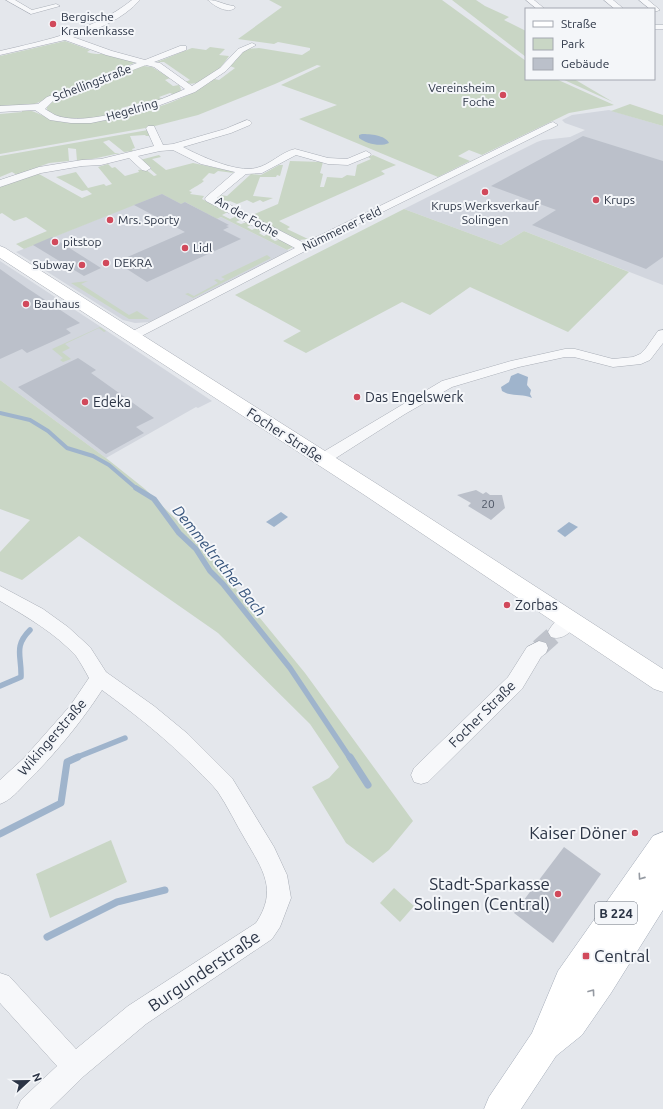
<svg xmlns="http://www.w3.org/2000/svg" width="663" height="1109" viewBox="0 0 663 1109" font-family="Ubuntu,sans-serif">
<style>
.built{fill:#d2d6de}
.green{fill:#c9d6c5}
.water{fill:#9fb4cc}
.lines{fill:none;stroke-linecap:round;stroke-linejoin:round}
.stream-far2{stroke:#9fb4cc;stroke-width:4}
.stream-far1{stroke:#9fb4cc;stroke-width:5.5}
.stream{stroke:#9fb4cc;stroke-width:7}
.building{fill:#bbc0ca}
.minor-tunnel{stroke:#bfc3cb;stroke-width:18;stroke-dasharray:18 9;stroke-linecap:butt}
.minor-casing{stroke:#a9aeb7;stroke-width:1}
.secondary-casing{stroke:#a9aeb7;stroke-width:1}
.primary-casing{stroke:#a3abb8;stroke-width:1}
.minor{fill:#f7f8fa;fill-rule:evenodd}
.secondary{fill:#fff;fill-rule:evenodd}
.primary{fill:#fff;fill-rule:evenodd}
.oneway{stroke:#959aa2}
.poi-dot{fill:#d1495b;stroke:#f4f6f9;stroke-width:1.5}
.labels{text-anchor:middle;stroke-width:4;stroke-linejoin:round;paint-order:stroke}
.far-poi-label{font-size:12px;fill:#2b3445;stroke:#f4f6f9;text-anchor:start}
.far-street-label{font-size:12px;fill:#2b3445;stroke:#f4f6f9}
.number-label{font-size:12px;fill:#4f5766}
.shield{fill:#f4f6f9;stroke:#676e7b;stroke-width:1}
.shield-label{font-size:13px;font-weight:bold;fill:#2b3445}
.poi-label{font-size:14px;fill:#2b3445;stroke:#f4f6f9;text-anchor:start}
.street-label{font-size:14px;fill:#2b3445;stroke:#f4f6f9}
.water-label{font-size:15px;font-style:italic;fill:#34527a;stroke:#f4f6f9}
.near-poi-label{font-size:17px;fill:#2b3445;stroke:#f4f6f9;text-anchor:end}
.near-street-label{font-size:17px;fill:#2b3445;stroke:#f4f6f9}
</style>
<rect width="100%" height="100%" fill="#e4e7ec"/>
<g class="built">
<path d="M609,110L663,126V285L524,231L501,245L404,209L537,142L543,140L570,137L585,130L565,123L562,120L572,115Z"/>
<path d="M165,192L217,219L221,217L289,251L161,318L151,322L135,323L123,320L16,252Z"/>
<path d="M0,261L98,325L212,401L198,408L196,407L106,458L0,380Z"/>
</g>
<g class="green">
<path d="M269,0H442L526,61V79H556L614,105L569,113L482,155L469,150L458,156L470,161L438,177L299,119L337,105L281,85L321,66L317,65L275,84L198,115L151,127L0,154V114L22,112V109C37,110 48,121 63,122C102,127 183,105 214,79L219,80L235,68L230,66L246,49L259,48L302,55L310,50V48L278,42L274,44L238,39L282,7Z"/>
<path d="M452,0H476L485,6L509,17L504,20L526,31V57Z"/>
<path d="M65,41L90,50L87,52C93,54 96,54 102,54C112,55 123,59 133,61L134,63L32,105L0,107V56Z"/>
<path d="M210,47L225,49L219,55L229,56C226,60 223,65 219,69C213,77 194,88 185,82L190,80L164,62H157L192,48L206,50Z"/>
<path d="M144,66L152,67L170,78L165,80L173,86L179,85L181,89L180,92L175,95L170,93L159,97L162,99L155,103L150,101L121,108L125,111C101,116 70,127 48,112L46,106L53,100L81,88L85,90L131,72L128,71Z"/>
<path d="M562,79H574L613,102Z"/>
<path d="M630,104L663,115V126L611,111Z"/>
<path d="M148,130L151,136H146L145,135L130,136L135,148L132,149L133,151L124,152L109,140L103,142L115,153H120L92,159L77,161L76,149L68,148L69,161L49,163L17,175L12,172L0,177V156Z"/>
<path d="M159,155L161,157L152,159L166,170L193,163L231,171L234,173L218,171L214,174L209,173L202,180L204,181C200,185 195,186 189,191L192,192L190,194L204,196L202,199L228,212L222,215L230,219L237,216L242,219L236,222L241,224L247,222L253,224L247,227L252,230L258,227L264,230L259,233L264,236L270,233L275,236L270,238L275,241L281,239L293,247L287,250L221,217L217,219L185,202L181,204L162,194L24,249L16,244L47,231L26,217L14,221L2,213L0,214V186L34,174H39L82,198L92,194L87,190L82,191L56,177L76,172L88,188L104,184L106,186L112,184L98,167L108,164L112,168L115,167L125,176L139,172L138,170L145,169L154,176L157,175L140,160Z"/>
<path d="M373,155L396,165L381,171L385,174L279,221L290,227L287,229L308,239L299,240L250,216L278,204L290,161L323,162L320,173L323,174L320,187H324L327,177L342,178L347,175L355,176L357,165L371,159L368,157Z"/>
<path d="M279,165H283L280,176L277,175L276,177H260L253,196L273,198L263,202L260,200L253,203L247,200L237,204L230,201L224,203L217,198L220,195L227,196L251,174L261,175Z"/>
<path d="M404,209L501,245L524,231L629,272L568,332L470,287L430,315L402,302L306,353L283,341L301,331L235,295Z"/>
<path d="M267,255L271,258L193,298L185,294L188,293L194,296L218,283L214,280L217,279L221,281L225,279L221,277Z"/>
<path d="M88,281L81,284L129,315L137,311L149,319H129L71,283Z"/>
<path d="M100,327L106,331L104,332L99,328L65,344L70,348L62,352L71,359L63,362L60,360L63,358L52,349Z"/>
<path d="M0,380L106,458L145,489L192,535L305,673L413,821L389,850L373,863L346,843L312,787L329,778L339,767L310,724L218,633L79,536L22,580L0,571V552L30,520L0,509Z"/>
<path d="M111,840L127,882L50,918L36,874Z"/>
<path d="M394,888L414,906L400,922L380,903Z"/>
</g>
<g class="water">
<path d="M362,134C370,134 385,135 389,143C380,147 367,144 359,138V135Z"/>
<path d="M518,373L528,377L527,385L531,390L530,394L532,398C522,393 511,397 502,391L501,387L509,382L511,376Z"/>
<path d="M281,512L288,517L274,527L266,522Z"/>
<path d="M569,522L578,527L565,537L557,531Z"/>
</g>
<g class="lines">
<path class="stream-far2" d="M0,413L30,420L48,431L67,448L93,456L109,465L137,489"/>
<g class="stream-far1">
<path d="M136,488L154,499L179,533L196,549L210,571L223,584L290,668L350,758"/>
<path d="M0,686L21,677C22,656 13,647 30,630"/>
<path d="M75,758L125,738"/>
</g>
<g class="stream">
<path d="M350,757L368,785"/>
<path d="M0,834L61,803L67,762L78,757"/>
<path d="M47,937L117,902L165,890"/>
</g>
</g>
<g class="building">
<path d="M583,136L663,161V257L646,269L532,225L556,210L491,186Z"/>
<path d="M162,194L181,204L185,202L229,225L226,226L229,227L223,230L241,239L147,282L116,262L185,232L134,205Z"/>
<path d="M52,237L101,268L84,276L33,245Z"/>
<path d="M0,269L27,288L80,323L66,329L71,333L58,339L27,353L22,349L0,359Z"/>
<path d="M78,358L96,370L91,373L154,418L136,427L144,433L106,454L18,387Z"/>
<path d="M476,490L483,494L486,492L490,495H502L505,508L491,520L468,506L471,503L457,495Z"/>
<path d="M564,847L601,874L553,943L514,913Z"/>
</g>
<g class="lines">
<path class="minor-tunnel" d="M539,648L557,632"/>
<g class="minor-casing">
<g id="minor">
<path d="M6,0H15L32,10L56,4L60,6L31,14Z"/>
<path d="M132,0H140C123,19 97,30 73,37L112,51L145,60L180,46H186V50L154,62L160,63L192,86L220,68L238,49L252,43L256,45L243,52L226,71L195,92L139,113L91,123H71L50,120L35,110L0,112V106L38,104L47,97L137,63L106,55L65,40L0,55V51C47,40 93,31 132,0ZM146,65L154,67L185,89C155,103 87,128 55,115C52,113 48,111 45,109L53,101Z"/>
<path d="M208,0C218,0 224,5 234,6L235,8C227,14 214,6 208,0Z"/>
<path d="M526,0H534L545,9H537Z"/>
<path d="M604,0H613L624,9H615Z"/>
<path d="M639,0H648L660,10L654,12V9H650Z"/>
<rect x="654" y="25" width="9" height="4"/>
<path d="M247,120L250,121L252,123L250,125L231,133L183,147C200,156 237,173 256,168C270,165 281,152 295,149L328,158L347,159L366,151L371,154L370,156L348,165L328,164L296,155L262,173L246,174L217,198L304,243L550,123L553,122L558,125L334,236L132,341L127,340L125,337L127,334L295,248L206,201L205,199L206,197L235,172L201,164L173,150L160,151L138,156L151,168L146,171L142,170L129,158L101,165L82,166L41,173L0,187V180L39,167L82,160L101,159L154,146L146,128L148,126H154L163,145L173,144L225,129Z"/>
<path d="M663,330V343L650,360L641,364L613,367L574,357H565L519,367L452,387L405,414L328,463L323,464L318,463L315,459L318,455L442,381L511,361L565,349H575L613,359L633,357L640,354L646,348L658,331Z"/>
<path d="M0,586L43,609L68,627L90,647L106,672L154,706L188,734L232,778L274,847L287,875L291,898L280,927L272,939L146,1024L84,1076L50,1109H17L21,1100L57,1066L0,1003V973L9,976L76,1049L128,1006L256,923C278,890 263,870 245,839C236,824 228,807 218,792C212,784 204,777 197,770C168,740 136,715 102,690C80,724 54,755 26,783C18,791 11,800 0,804V780L24,758L70,706L89,678C85,671 81,663 76,656C55,633 27,617 0,601Z"/>
<path d="M570,613L576,615L579,620C573,631 563,641 551,637L548,632C552,623 561,616 570,613Z"/>
<path d="M539,641L546,643L548,648L546,653L541,657L522,689L428,782L421,784L414,782L411,775L414,768L508,677L527,647Z"/>
</g>
</g>
<g class="secondary-casing">
<path id="secondary" d="M0,246L5,248L377,484L663,669V692L654,689L363,494L0,258Z"/>
</g>
<g class="primary-casing">
<path id="primary" d="M663,832V910L611,993L582,1035L556,1056L521,1109H484L489,1097L532,1033L558,971L653,836Z"/>
</g>
<use href="#minor" class="minor"/>
<use href="#secondary" class="secondary"/>
<use href="#primary" class="primary"/>
</g>
<defs><path id="oneway-chevron" d="M-2-3.5L2.5 0L-2 3.5" fill="none" stroke-width="1.6" stroke-linecap="round" stroke-linejoin="round"/></defs>
<g class="oneway">
<use href="#oneway-chevron" transform="translate(641 877) rotate(125)"/>
<use href="#oneway-chevron" transform="translate(592 992) rotate(-54)"/>
</g>
<g class="poi-dot">
<circle cx="53" cy="24" r="4"/>
<circle cx="503" cy="95" r="4"/>
<circle cx="485" cy="192" r="4"/>
<circle cx="596" cy="200" r="4"/>
<circle cx="110" cy="220" r="4"/>
<circle cx="55" cy="242" r="4"/>
<circle cx="185" cy="248" r="4"/>
<circle cx="106" cy="263" r="4"/>
<circle cx="82" cy="265" r="4"/>
<circle cx="26" cy="304" r="4"/>
<circle cx="357" cy="397" r="4"/>
<circle cx="85" cy="402" r="4"/>
<circle cx="507" cy="605" r="4"/>
<circle cx="635" cy="833" r="4"/>
<circle cx="558" cy="894" r="4"/>
<rect x="582" y="952" width="8" height="8" rx="2"/>
</g>
<g class="labels">
<g class="far-poi-label">
<text x="61" y="21">Bergische<tspan x="61" dy="14">Krankenkasse</tspan></text>
<text x="495" y="92" text-anchor="end">Vereinsheim<tspan x="495" dy="14">Foche</tspan></text>
<text x="604" y="204">Krups</text>
<text x="485" y="210" text-anchor="middle">Krups Werksverkauf<tspan x="485" dy="14">Solingen</tspan></text>
<text x="118" y="224">Mrs. Sporty</text>
<text x="63" y="246">pitstop</text>
<text x="193" y="252">Lidl</text>
<text x="114" y="267">DEKRA</text>
<text x="74" y="269" text-anchor="end">Subway</text>
<text x="34" y="308">Bauhaus</text>
</g>
<g class="far-street-label">
<text transform="translate(92 83) rotate(-21)" y="4">Schellingstraße</text>
<text transform="translate(132 110) rotate(-16)" y="4">Hegelring</text>
<text transform="translate(247 217) rotate(29)" y="4">An der Foche</text>
<text transform="translate(342 229) rotate(-26)" y="4">Nümmener Feld</text>
</g>
<g class="number-label">
<text x="488" y="508">20</text>
</g>
<rect class="shield" x="595" y="902" width="42" height="22" rx="3"/>
<g class="shield-label">
<text x="616" y="918">B 224</text>
</g>
<g class="poi-label">
<text x="365" y="402">Das Engelswerk</text>
<text x="93" y="407">Edeka</text>
<text x="515" y="610">Zorbas</text>
</g>
<g class="street-label">
<text transform="translate(285 435) rotate(33)" y="5">Focher Straße</text>
<text transform="translate(482 714) rotate(-45)" y="5">Focher Straße</text>
<text transform="translate(52 737) rotate(-49)" y="5">Wikingerstraße</text>
</g>
<g class="water-label">
<text transform="translate(219 561) rotate(51)" y="5">Demmeltrather Bach</text>
</g>
<g class="near-poi-label">
<text x="627" y="839">Kaiser Döner</text>
<text x="550" y="890">Stadt-Sparkasse<tspan x="550" dy="20">Solingen (Central)</tspan></text>
<text x="594" y="962" text-anchor="start">Central</text>
</g>
<g class="near-street-label">
<text transform="translate(204 971) rotate(-34)" y="6">Burgunderstraße</text>
</g>
</g>
<rect x="525" y="8" width="130" height="72" fill="#f4f6f9" stroke="#a4a8b1"/>
<rect x="533" y="21" width="20" height="6" fill="#ffffff" stroke="#a4a8b1"/>
<text x="561" y="28" font-size="12" fill="#2b3445">Straße</text>
<rect x="533" y="38" width="20" height="12" fill="#c9d6c5" stroke="#a4a8b1"/>
<text x="561" y="48" font-size="12" fill="#2b3445">Park</text>
<rect x="533" y="58" width="20" height="12" fill="#bbc0ca" stroke="#a4a8b1"/>
<text x="561" y="68" font-size="12" fill="#2b3445">Gebäude</text>
<g transform="translate(28 1081) rotate(68)" stroke="#f4f6f9" stroke-width="3" paint-order="stroke">
<path d="M0-3L7 15L0 10L-7 15Z" fill="#2b3445"/>
<text y="-6" font-size="11" font-weight="bold" text-anchor="middle" fill="#2b3445">N</text>
</g>
</svg>
